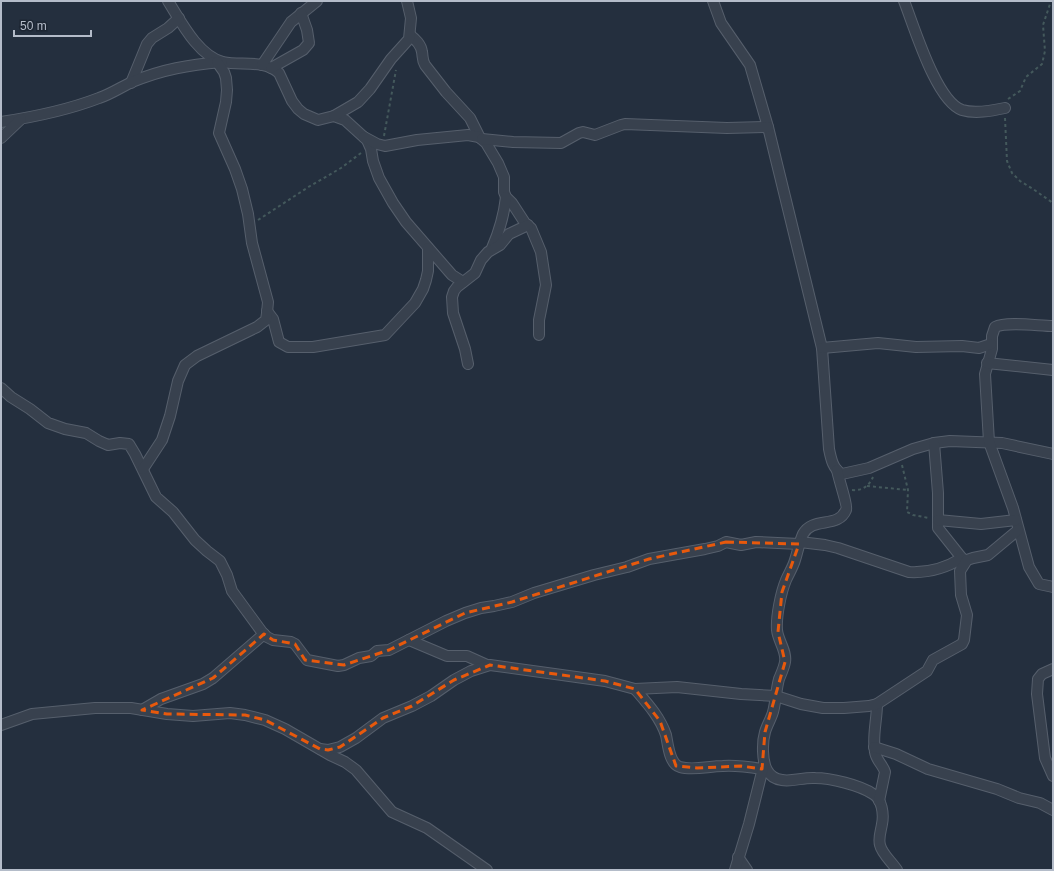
<svg xmlns="http://www.w3.org/2000/svg" width="1054" height="871" viewBox="0 0 1054 871" font-family="Helvetica,sans-serif">
<style>
.lines{fill:none;stroke-linecap:round;stroke-linejoin:round}
.minor-casing{stroke:#565f6c;stroke-width:12}
.path{stroke:#44595c;stroke-width:2;stroke-dasharray:3 3;stroke-linecap:butt}
.minor{stroke:#38414e;stroke-width:10}
.marked{fill:none;stroke:#e8590c;stroke-width:3;stroke-dasharray:8 5;stroke-linejoin:round}
</style>
<rect width="100%" height="100%" fill="#242f3e"/>
<g class="lines">
<g class="minor-casing">
<g id="minor">
<path d="M168,1C180,20 198,56 223,62C241,66 263,59 279,73L292,101L298,109L304,114L318,120L334,116L345,120L367,140L371,149L373,161L379,178L393,203L406,222L452,275L463,282"/>
<path d="M713,1L721,23L750,65L768,127L822,348L829,449C831,459 833,469 842,474L869,468L913,449L934,443L950,441L1002,443L1053,454"/>
<path d="M904,1C914,26 936,101 962,110C975,114 991,111 1005,108"/>
<path d="M410,35C415,39 421,44 422,52C423,57 422,60 425,65L446,92L470,118L480,138"/>
<path d="M262,65L291,22L317,1"/>
<path d="M271,68L303,50L309,43L307,30L301,13"/>
<path d="M131,83L147,44L152,38L168,28L179,18"/>
<path d="M334,116L358,102L370,89L391,59L409,39L411,18L407,1"/>
<path d="M1,122C34,117 68,110 99,98C111,94 121,87 132,82C163,69 189,65 222,62"/>
<path d="M364,137L377,144L385,146L417,140L468,135L479,137L486,143L498,163L504,177V192L506,197L512,203L525,223L531,228L541,252L546,285L539,320V335"/>
<path d="M1,138L21,119"/>
<path d="M482,139L513,142L561,143L579,133L583,132L595,135L621,125L625,124L727,128L768,127"/>
<path d="M492,248C499,232 504,215 506,197"/>
<path d="M267,311L273,319L279,342L288,347H313L385,335L415,303L423,289L426,280L428,271V248"/>
<path d="M1053,326C1039,326 1007,321 995,327L992,336V349L985,374L989,442L1013,508L1029,567L1039,584L1053,587"/>
<path d="M822,348L878,343L916,347L962,346L979,348L991,344"/>
<path d="M987,363L1053,370"/>
<path d="M468,364L465,349L453,313L452,297L454,291L457,287L475,273L481,260L488,252L500,245L509,234L528,225"/>
<path d="M1,388L11,397L30,409L48,423L65,429L86,433L99,441L108,445L120,443L129,444L135,454L156,497L173,512L195,540L207,551L220,561L227,575L232,591L262,632L267,637L273,640L291,642L295,644L307,660L338,666L344,665L359,658L371,656L377,651L389,650L446,621L465,613L481,608L494,606L512,602L534,593L594,575L627,567L649,559L705,549L718,546L726,542L741,545L756,542L799,544"/>
<path d="M934,443L938,493V528L965,562"/>
<path d="M143,469L162,440L170,416L178,381L185,365L197,356L257,327L266,320L267,313L268,302L252,243L248,214L242,189L235,169L219,133L226,102L227,90L226,78L224,72L217,62"/>
<path d="M837,470C838,477 848,506 846,510C838,529 813,516 803,534C799,543 798,551 795,560C793,567 789,573 786,580C781,592 776,616 777,630C778,641 787,651 785,662C784,668 781,674 779,679C776,690 776,701 773,712C771,719 767,725 765,732C762,742 762,761 767,770C770,776 775,779 782,780C792,782 804,777 815,778C830,778 860,785 873,794C882,799 884,814 882,824C881,831 878,838 880,845C882,854 892,862 897,870"/>
<path d="M938,520L981,524L1016,520"/>
<path d="M800,542L825,545L838,548L909,572C927,573 946,568 962,558"/>
<path d="M409,640L447,656H467L487,665"/>
<path d="M1053,669L1042,674L1038,679L1037,694L1045,758L1053,776"/>
<path d="M635,689C647,703 660,717 666,735C668,744 669,764 680,767C693,771 709,766 723,766C736,765 749,767 762,769"/>
<path d="M877,704C877,720 872,737 875,752C876,760 883,765 885,772L879,801"/>
<path d="M142,710L161,699L203,684L213,678L264,634"/>
<path d="M1,725L32,714L95,708H131L167,714L193,716L230,713L245,715L265,720L285,729L330,755L345,762L356,770L392,812L427,828L487,870"/>
<path d="M874,747L896,754L928,769L997,789L1019,798L1040,803L1053,810"/>
<path d="M320,749L328,750L340,747L356,738L383,718L412,706L431,696L454,680L471,671L490,665L605,681L635,689L677,687L741,694L776,696L801,704L823,708H844L869,706L877,704L927,671L933,660L962,644L964,640L967,615L961,595L960,571L967,560L973,558L988,555L1018,530"/>
<path d="M738,857L747,870"/>
<path d="M735,870L749,824L764,764"/>
</g>
</g>
<g class="path">
<path d="M1008,99L1020,91L1026,77L1042,64L1045,51L1043,25L1051,1"/>
<path d="M1005,118L1007,161L1012,173L1020,181L1033,189L1053,203"/>
<path d="M384,136L396,70"/>
<path d="M258,220L310,186L341,168L361,153"/>
<path d="M902,465L908,490L907,512L913,515L929,518"/>
<path d="M867,486L908,490"/>
<path d="M852,490C862,491 869,486 873,477"/>
</g>
<use href="#minor" class="minor"/>
</g>
<path class="marked" d="M726,542L799,544L782,592L778,632L785,662L765,732L762,769L741,766L697,768L676,766L660,721L635,689L605,681L490,665L454,680L412,706L383,718L340,747L328,750L320,749L265,720L245,715L167,714L142,710L213,678L264,634L273,640L295,644L305,660L344,665L389,650L465,613L512,602L649,559Z"/>
<rect width="1054" height="871" fill="none" stroke="#b4bcc9" stroke-width="4"/>
<path d="M14 30v6h77v-6" fill="none" stroke="#b4bcc9" stroke-width="2"/>
<text x="20" y="30" font-size="12" fill="#b4bcc9" stroke="#1d2633" stroke-width="3" paint-order="stroke">50 m</text>
</svg>
